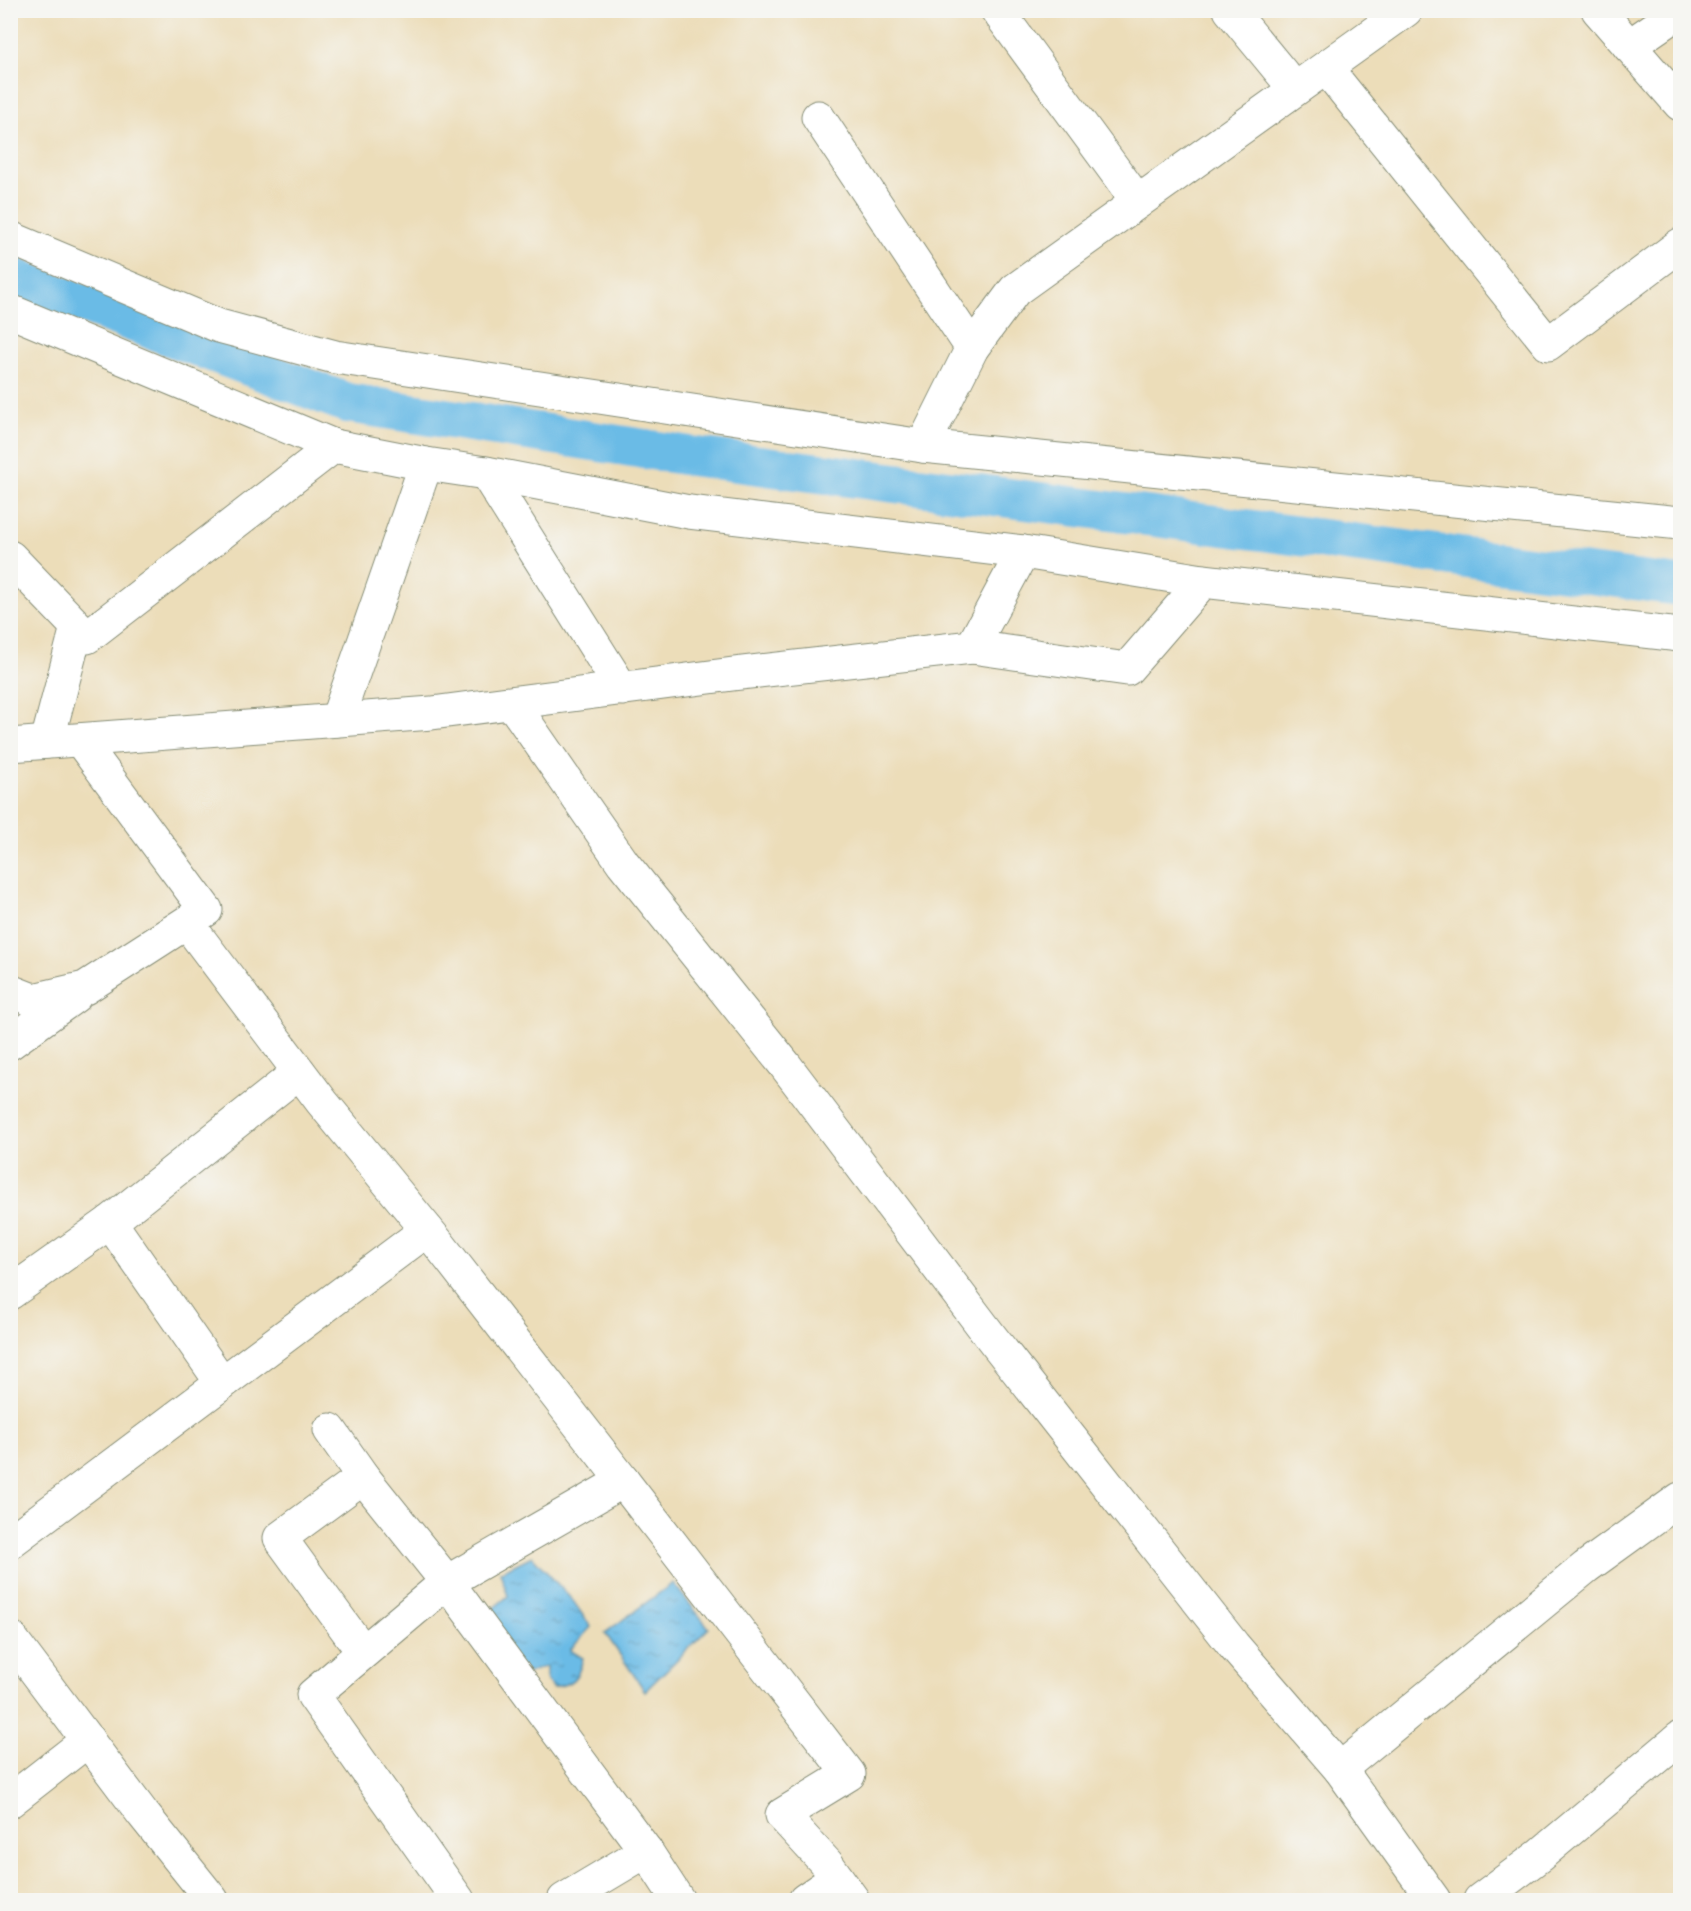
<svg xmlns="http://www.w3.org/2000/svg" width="1691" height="1911" viewBox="0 0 1691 1911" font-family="'Balsamiq Sans',sans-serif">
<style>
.water{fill:url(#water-ripples);stroke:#457c8d;stroke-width:1.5}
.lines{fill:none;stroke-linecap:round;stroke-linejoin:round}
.canal{stroke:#6bbbe6;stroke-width:40}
.minor-casing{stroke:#868d76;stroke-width:35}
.minor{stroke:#fff;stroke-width:33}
</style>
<defs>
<pattern id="water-ripples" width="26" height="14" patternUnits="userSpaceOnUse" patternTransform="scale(1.5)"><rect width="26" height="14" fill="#6bbbe6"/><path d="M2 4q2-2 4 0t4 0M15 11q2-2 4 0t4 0" fill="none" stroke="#5799bb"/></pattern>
</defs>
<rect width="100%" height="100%" fill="#f6f6f2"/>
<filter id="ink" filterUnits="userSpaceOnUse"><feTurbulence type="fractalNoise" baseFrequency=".0167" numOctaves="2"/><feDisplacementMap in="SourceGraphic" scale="12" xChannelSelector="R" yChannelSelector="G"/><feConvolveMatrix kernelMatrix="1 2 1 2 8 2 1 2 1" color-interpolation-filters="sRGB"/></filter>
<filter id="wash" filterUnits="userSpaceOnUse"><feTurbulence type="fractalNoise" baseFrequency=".008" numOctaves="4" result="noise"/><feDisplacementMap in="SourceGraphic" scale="24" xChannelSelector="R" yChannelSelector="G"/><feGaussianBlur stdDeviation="1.35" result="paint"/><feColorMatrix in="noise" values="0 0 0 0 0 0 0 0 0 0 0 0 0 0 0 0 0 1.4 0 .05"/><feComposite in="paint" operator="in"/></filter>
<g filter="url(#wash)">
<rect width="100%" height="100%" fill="#ecddb9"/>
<g class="water">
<path d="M532,1556L573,1601L591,1627L570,1650L583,1658C578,1679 573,1684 552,1688L546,1677V1666L518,1677L490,1625L491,1610L508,1596L500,1572Z"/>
<path d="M673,1583L709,1628L645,1691L605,1633Z"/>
</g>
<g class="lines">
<path class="canal" d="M10,276L347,403L690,456L1680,586"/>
</g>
</g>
<g filter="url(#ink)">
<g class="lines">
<g class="minor-casing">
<g id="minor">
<path d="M997,10L1138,202"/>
<path d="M1230,10L1295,89"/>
<path d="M1598,10L1680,104"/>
<path d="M1629,46L1680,11"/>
<path d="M1326,68L1548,344L1680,245"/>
<path d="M818,117L972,348"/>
<path d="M10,238L219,326L335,357L923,446L1680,523"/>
<path d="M10,311L334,446L426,464L486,473L689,512L1023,552L1203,581L1680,635"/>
<path d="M923,446L972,348L1015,290L1406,10"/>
<path d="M486,473L622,689"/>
<path d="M10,557L87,637L334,446"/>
<path d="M972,647L1127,669L1203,581"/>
<path d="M512,703L623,863L785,1065L991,1337L1234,1646L1340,1769L1586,1567L1680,1499"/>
<path d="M337,720L426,464"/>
<path d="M47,742L77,627"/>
<path d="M10,745L432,713L733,674L972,647L1023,552"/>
<path d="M187,923L322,1102L438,1243L623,1481"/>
<path d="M10,991L33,1000L85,988L206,910L80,740"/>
<path d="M10,1043L75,996"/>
<path d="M110,1222L299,1072"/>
<path d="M10,1293L110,1222L222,1383"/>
<path d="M330,1430L363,1477L447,1582L623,1481L849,1774L782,1815L827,1864L853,1900"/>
<path d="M363,1477L280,1538L363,1652"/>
<path d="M10,1542L427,1230"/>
<path d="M10,1637L143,1814L212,1900"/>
<path d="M1340,1769L1434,1900"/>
<path d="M10,1801L88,1740"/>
<path d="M646,1851L678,1900"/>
<path d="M458,1900L313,1695L447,1582L646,1851L564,1900"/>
<path d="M805,1900L837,1878"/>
<path d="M1480,1900L1539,1856L1680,1738"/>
</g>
</g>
<use href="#minor" class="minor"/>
</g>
</g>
<rect width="1691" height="1911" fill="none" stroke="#f6f6f2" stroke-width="36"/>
</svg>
